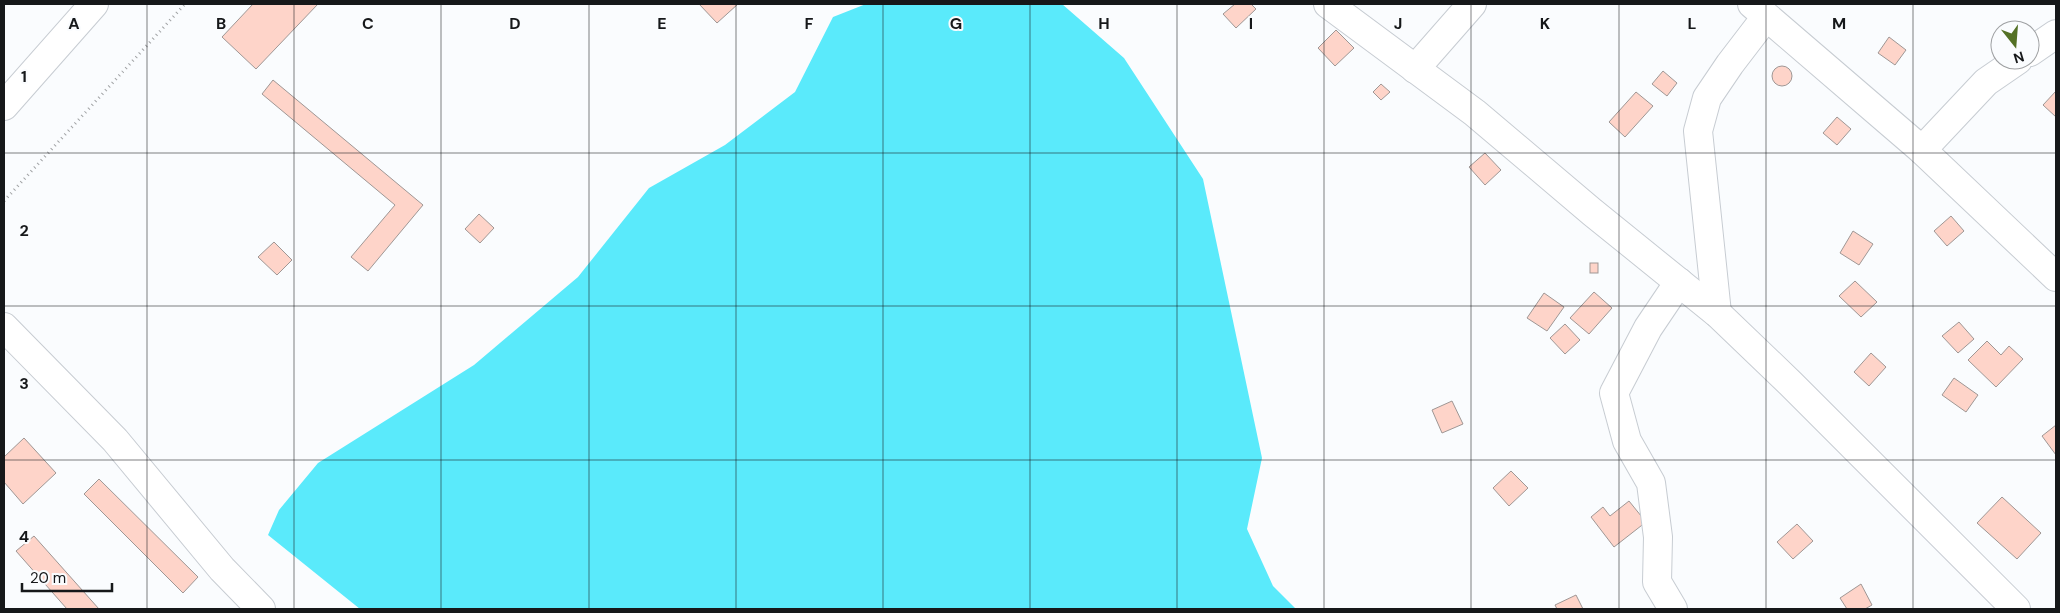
<svg xmlns="http://www.w3.org/2000/svg" width="2060" height="613" viewBox="0 0 2060 613" font-family="'DM Sans',sans-serif">
<style>
.water{fill:#5aeafb}
.building{fill:#fed4c9;stroke:#9f9795}
.lines{fill:none;stroke-linecap:round;stroke-linejoin:round}
.street-casing{stroke:#c7ccd2;stroke-width:30}
.highway-casing{stroke:#c7ccd2;stroke-width:30}
.path{stroke:#a1a3a5;stroke-width:3;stroke-dasharray:1 4;stroke-linecap:butt}
.street{stroke:#fff;stroke-width:28}
.highway{stroke:#fff;stroke-width:28}
.grid{fill:none;stroke:#16181a;stroke-width:1;stroke-opacity:0.55}
.grid-label{font-size:16px;text-anchor:middle;font-weight:bold;fill:#16181a;stroke:#fafcfe;stroke-width:4;stroke-linejoin:round;paint-order:stroke}
</style>
<rect width="100%" height="100%" fill="#fafcfe"/>
<path class="water" d="M866,4H1062L1124,58L1203,179L1262,458L1247,529L1273,586L1296,609H360L268,535L279,510L318,463L474,365L578,277L649,188L725,145L795,92L833,17Z"/>
<g class="building">
<path d="M253,4H318L256,69L222,37Z"/>
<path d="M699,4H738L717,23Z"/>
<path d="M1235,4H1251L1256,9L1236,28L1223,14Z"/>
<path d="M1336,30L1354,48L1335,66L1318,48Z"/>
<path d="M1889,37L1906,50L1895,65L1878,53Z"/>
<circle cx="1782" cy="76" r="10"/>
<path d="M1663,71L1677,83L1667,96L1652,84Z"/>
<path d="M273,80L423,205L368,271L351,257L395,205L262,94Z"/>
<path d="M1381,84L1390,92L1381,100L1373,92Z"/>
<path d="M2056,91V117L2043,105Z"/>
<path d="M1636,92L1653,106L1625,137L1609,122Z"/>
<path d="M1837,117L1851,129L1837,145L1823,133Z"/>
<path d="M1485,153L1501,170L1485,185L1469,167Z"/>
<path d="M479,214L494,228L480,243L465,229Z"/>
<path d="M1951,216L1964,231L1947,246L1934,231Z"/>
<path d="M1853,231L1873,244L1859,265L1840,253Z"/>
<path d="M274,242L292,260L277,275L258,257Z"/>
<rect x="1590" y="263" width="8" height="10"/>
<path d="M1855,281L1877,302L1861,317L1839,296Z"/>
<path d="M1594,292L1612,308L1589,334L1570,318Z"/>
<path d="M1544,293L1564,307L1547,331L1527,318Z"/>
<path d="M1959,322L1974,339L1958,353L1942,336Z"/>
<path d="M1565,324L1580,340L1565,354L1550,338Z"/>
<path d="M1987,341L2001,355L2009,346L2023,359L1996,387L1968,360Z"/>
<path d="M1871,353L1886,367L1869,386L1854,372Z"/>
<path d="M1954,378L1978,395L1966,412L1942,395Z"/>
<path d="M1452,401L1463,424L1442,433L1432,410Z"/>
<path d="M2056,425V455L2042,436Z"/>
<path d="M24,438L56,473L23,504L4,482V457Z"/>
<path d="M1511,471L1528,488L1509,506L1493,488Z"/>
<path d="M99,479L198,577L183,593L84,494Z"/>
<path d="M2002,497L2041,533L2017,559L1977,523Z"/>
<path d="M1629,501L1646,522L1614,547L1591,517L1603,507L1610,516Z"/>
<path d="M1797,524L1813,541L1793,559L1777,542Z"/>
<path d="M34,536L99,609H67L16,551Z"/>
<path d="M1861,584L1872,605L1865,609H1847L1840,598Z"/>
<path d="M1576,595L1583,609H1557L1555,605Z"/>
</g>
<g class="lines">
<g class="street-casing">
<g id="street">
<path d="M1328,4L1475,113L1592,212L1717,313L1790,383L2016,609"/>
<path d="M1752,4L1922,150L2056,277"/>
<path d="M2030,52L2056,34"/>
<path d="M1415,69L1472,4"/>
<path d="M1922,150L1986,82L2018,60"/>
<path d="M1717,313L1698,131L1707,98L1730,64L1766,17"/>
<path d="M4,327L115,440L222,569L261,609"/>
<path d="M1673,609L1657,582L1658,537L1651,483L1627,441L1614,393L1648,328L1679,282"/>
</g>
</g>
<g class="highway-casing">
<path id="highway" d="M4,106L94,4"/>
</g>
<path class="path" d="M4,201L185,4"/>
<use href="#street" class="street"/>
<use href="#highway" class="highway"/>
</g>
<path class="grid" d="M147,4V609M294,4V609M441,4V609M589,4V609M736,4V609M883,4V609M1030,4V609M1177,4V609M1324,4V609M1471,4V609M1619,4V609M1766,4V609M1913,4V609M4,153H2056M4,306H2056M4,460H2056"/>
<g class="grid-label">
<text x="74" y="29">A</text>
<text x="221" y="29">B</text>
<text x="368" y="29">C</text>
<text x="515" y="29">D</text>
<text x="662" y="29">E</text>
<text x="809" y="29">F</text>
<text x="956" y="29">G</text>
<text x="1104" y="29">H</text>
<text x="1251" y="29">I</text>
<text x="1398" y="29">J</text>
<text x="1545" y="29">K</text>
<text x="1692" y="29">L</text>
<text x="1839" y="29">M</text>
<text x="24" y="82">1</text>
<text x="24" y="236">2</text>
<text x="24" y="389">3</text>
<text x="24" y="542">4</text>
</g>
<rect width="2060" height="613" fill="none" stroke="#16181a" stroke-width="10"/>
<g transform="translate(2015 45) rotate(163)"><circle r="24" fill="#fafcfe" stroke="#9fa1a3"/>
<path d="M0-4L9 19L0 12L-9 19Z" fill="#547125"/>
<text y="-8" font-size="14" font-weight="bold" text-anchor="middle" fill="#16181a">N</text>
</g>
<path d="M22 583v8h90v-8" fill="none" stroke="#16181a" stroke-width="2.5"/>
<text x="30" y="583" font-size="15" fill="#16181a" stroke="#fafcfe" stroke-width="4" paint-order="stroke">20 m</text>
</svg>
